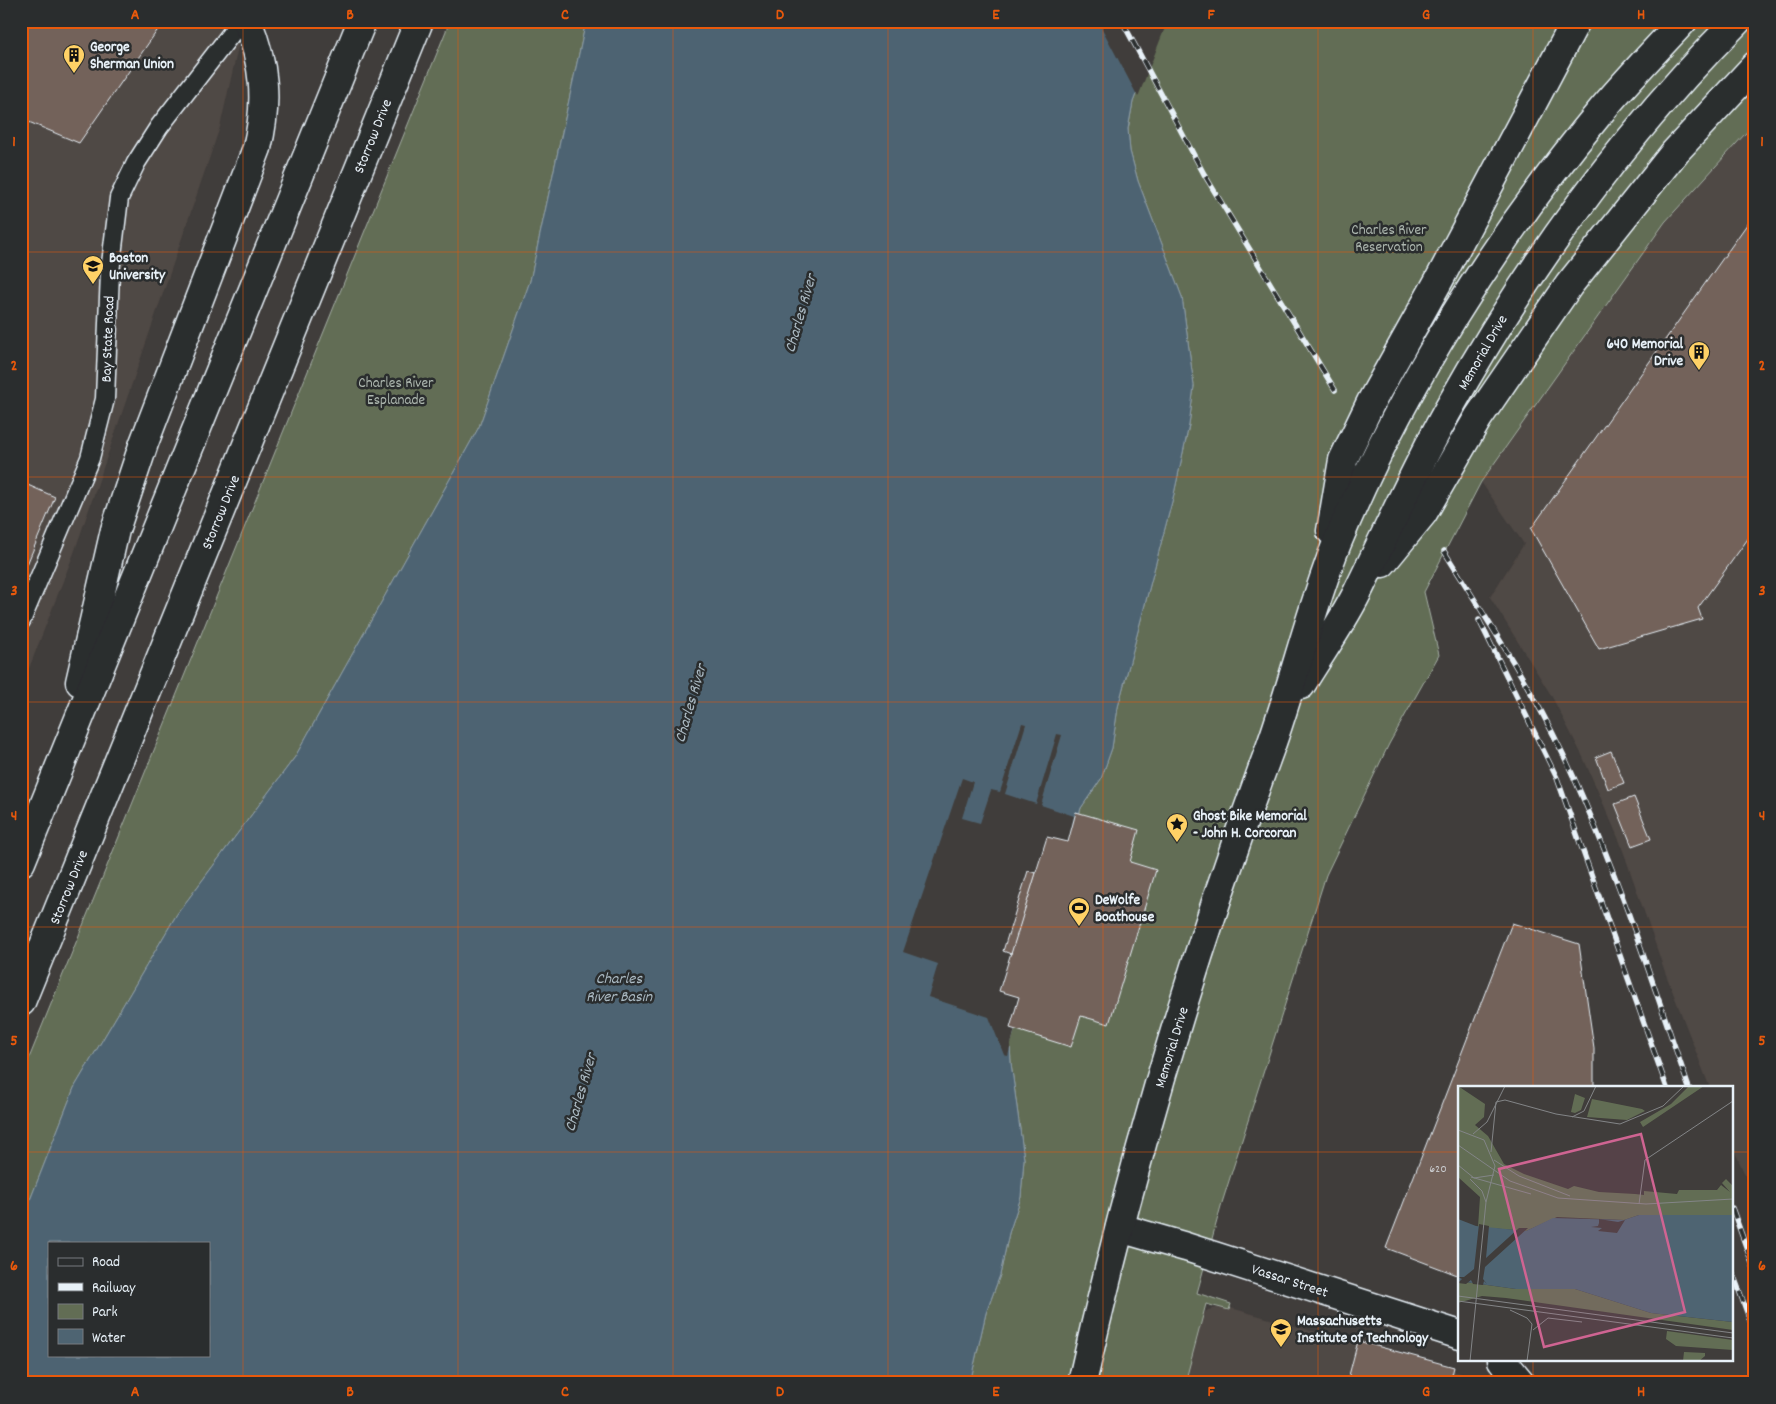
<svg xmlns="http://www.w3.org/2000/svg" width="1776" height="1404" viewBox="0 0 1776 1404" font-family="Dekko,sans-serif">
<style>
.built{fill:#4f4844}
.green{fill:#626d54;stroke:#a5afa6}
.water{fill:#4e6472;stroke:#8c9ca8;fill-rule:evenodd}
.pier{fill:#403d3b}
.building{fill:#73625a;stroke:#e8f1f8}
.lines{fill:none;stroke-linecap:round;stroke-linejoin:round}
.lane-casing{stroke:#e8f1f8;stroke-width:21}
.secondary-casing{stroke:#e8f1f8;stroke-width:31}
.highway-casing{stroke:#e8f1f8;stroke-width:31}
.lane{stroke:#2a2d2e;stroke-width:18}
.secondary{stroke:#2a2d2e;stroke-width:28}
.highway{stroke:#2a2d2e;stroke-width:28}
.rail-casing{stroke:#e8f1f8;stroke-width:5.5}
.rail{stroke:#2a2d2e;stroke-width:4;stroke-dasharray:11;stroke-linecap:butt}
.grid{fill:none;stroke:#e8590c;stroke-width:1;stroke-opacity:0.55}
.labels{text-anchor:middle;stroke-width:5;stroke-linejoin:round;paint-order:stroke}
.number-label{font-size:12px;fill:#cbcdd0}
.poi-label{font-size:15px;font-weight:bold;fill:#e8f1f8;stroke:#2a2d2e;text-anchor:start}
.street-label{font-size:15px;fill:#e8f1f8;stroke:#2a2d2e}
.park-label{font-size:15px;fill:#acb6ae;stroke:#2a2d2e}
.water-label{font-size:16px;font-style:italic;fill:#aab9c2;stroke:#2a2d2e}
.inset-road{fill:none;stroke:#838587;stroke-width:1}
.view{fill:#cf6492;fill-opacity:0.15;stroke:#cf6492;stroke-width:2.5}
.inset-edge{fill:none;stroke:#e8f1f8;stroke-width:2.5}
.neatline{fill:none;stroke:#e8590c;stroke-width:2}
.grid-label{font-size:16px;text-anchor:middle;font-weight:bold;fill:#e8590c}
</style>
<rect width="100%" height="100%" fill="#403d3b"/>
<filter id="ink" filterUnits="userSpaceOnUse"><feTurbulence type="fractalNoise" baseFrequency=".02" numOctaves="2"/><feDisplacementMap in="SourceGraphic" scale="10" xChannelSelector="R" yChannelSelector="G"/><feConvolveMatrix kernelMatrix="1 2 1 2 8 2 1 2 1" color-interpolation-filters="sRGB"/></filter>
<g filter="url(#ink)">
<g class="built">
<path d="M21,21H244L220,127L74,553L21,689Z"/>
<path d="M1755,118V1198L1732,1145V1088H1710L1665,972L1620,842L1582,755L1551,695L1490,597L1524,544L1481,482L1505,441L1665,222Z"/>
<path d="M1224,1306L1460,1373L1475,1383H1178L1199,1317L1208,1310Z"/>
</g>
<g class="green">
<path d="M450,21H586L530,281L479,427L295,757L177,914L74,1088L21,1223V1078Z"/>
<path d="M1164,21H1755V123L1665,222L1481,482L1424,592L1439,655L1389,744L1326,875L1221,1206L1197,1293L1231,1304L1229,1310L1206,1304L1185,1383H970L986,1313L1000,1275L1009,1233L1021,1197L1024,1159L1011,1063L1010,1045L1081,808L1101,779L1112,748L1118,707L1174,494L1189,425L1194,386L1182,297L1138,181L1130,151L1128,129L1133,102Z"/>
</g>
<path class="water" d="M586,21H1164L1133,102L1128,129L1130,151L1138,181L1182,297L1194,386L1189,425L1174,494L1118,707L1112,748L1101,779L1081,808L1010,1045L1011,1063L1024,1159L1021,1197L1009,1233L1000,1275L986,1313L970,1383H21V1223L74,1088L177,914L295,757L479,427L530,281ZM49,1243H209V1355H49Z"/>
<g class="pier">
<path d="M1098,21H1164L1166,25L1138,97Z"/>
<path d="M1022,723L1026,724L1005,794L1036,804L1057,734L1062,735L1041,805L1074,816L1068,842L1015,940L999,990L1019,997L1010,1027L1015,1029L1008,1056L1004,1055L989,1017L928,997L938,964L903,952L962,778L973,782L962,818L980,823L991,790L1000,792Z"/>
</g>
<g class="building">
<path d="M21,21H144L159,28L79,143L24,120L21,127Z"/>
<path d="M1755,213V529L1698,608L1702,619L1599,649L1531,529Z"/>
<path d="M21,482L55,497L21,579Z"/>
<path d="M1611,751L1624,783L1608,789L1596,757Z"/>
<path d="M1634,797L1651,839L1632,846L1615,804Z"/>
<path d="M1076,812L1139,830L1130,862L1156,870L1109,1024L1081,1016L1071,1047L1010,1028L1019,997L999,991L1047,837L1068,842Z"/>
<path d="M1028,871L1036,873L1011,954L1003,951Z"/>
<path d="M1512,923L1579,944L1594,1048V1088H1460V1276L1386,1248Z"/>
<path d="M1358,1341L1454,1367L1450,1383H1347Z"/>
<path d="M1738,1378L1740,1383H1726Z"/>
</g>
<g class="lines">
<g class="lane-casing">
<path id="lane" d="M21,621L90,458L105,399L110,272L119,198L136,163L159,127L241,21"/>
</g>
<g class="secondary-casing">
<g id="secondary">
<path d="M1120,1228L1186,1247L1460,1335"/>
<path d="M1502,1360L1521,1383"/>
</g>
</g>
<g class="highway-casing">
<g id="highway">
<path d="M1331,531L1343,460L1371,402L1439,280L1576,21"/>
<path d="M1382,563L1423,513L1478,418L1569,285L1675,152L1755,66"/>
<path d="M80,682L115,530L144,443L257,148C268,103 265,64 247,21"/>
<path d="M1301,685C1319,655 1341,625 1357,593C1387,532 1415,469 1448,410C1528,267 1621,137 1737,21"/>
<path d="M21,862L362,21"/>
<path d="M21,1002L419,21"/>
<path d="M1082,1383C1130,1169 1193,957 1269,751C1294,682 1310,610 1337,543C1401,389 1495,239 1601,111C1627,80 1655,51 1683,21"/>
</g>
</g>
<use href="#lane" class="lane"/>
<use href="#secondary" class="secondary"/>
<use href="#highway" class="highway"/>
<g class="rail-casing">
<g id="rail">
<path d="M1122,21L1204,174L1335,390"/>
<path d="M1444,551C1486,618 1529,683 1563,754C1614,861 1650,976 1689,1088"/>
<path d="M1479,620L1557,778L1667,1088"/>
<path d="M1732,1208L1755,1271"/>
<path d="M1732,1271L1755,1334"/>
</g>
</g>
<use href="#rail" class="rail"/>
</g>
</g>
<path class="grid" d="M243,21V1383M458,21V1383M673,21V1383M888,21V1383M1103,21V1383M1318,21V1383M1533,21V1088M21,252H1755M21,477H1755M21,702H1755M21,927H1755M21,1152H1460M1732,1152H1755M1533,1360V1383"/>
<defs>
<g id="building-pin" transform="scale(1.125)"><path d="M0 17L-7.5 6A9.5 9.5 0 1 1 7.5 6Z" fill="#ffd166" stroke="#2a2d2e"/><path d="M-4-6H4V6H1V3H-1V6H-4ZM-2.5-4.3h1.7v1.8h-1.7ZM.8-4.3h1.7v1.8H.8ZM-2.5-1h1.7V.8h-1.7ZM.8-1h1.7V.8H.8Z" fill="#111"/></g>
<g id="university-pin" transform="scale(1.125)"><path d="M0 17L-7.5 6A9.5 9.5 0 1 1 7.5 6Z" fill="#ffd166" stroke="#2a2d2e"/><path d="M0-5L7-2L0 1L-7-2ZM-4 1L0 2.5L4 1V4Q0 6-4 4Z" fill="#111"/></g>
<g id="sight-pin" transform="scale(1.125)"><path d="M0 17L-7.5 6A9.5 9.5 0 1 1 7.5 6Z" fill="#ffd166" stroke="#2a2d2e"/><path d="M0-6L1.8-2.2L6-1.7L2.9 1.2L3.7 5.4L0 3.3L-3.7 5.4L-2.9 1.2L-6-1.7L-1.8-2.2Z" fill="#111"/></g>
<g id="stadium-pin" transform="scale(1.125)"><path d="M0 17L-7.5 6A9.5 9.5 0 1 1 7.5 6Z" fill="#ffd166" stroke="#2a2d2e"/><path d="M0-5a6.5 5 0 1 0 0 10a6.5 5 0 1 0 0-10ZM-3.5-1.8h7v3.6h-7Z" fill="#111"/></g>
</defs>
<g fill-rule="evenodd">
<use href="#building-pin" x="74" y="55"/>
<use href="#university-pin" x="93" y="266"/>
<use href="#building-pin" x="1699" y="352"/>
<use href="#sight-pin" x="1177" y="824"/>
<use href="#stadium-pin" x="1079" y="908"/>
<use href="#university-pin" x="1281" y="1329"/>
</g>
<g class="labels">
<g class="number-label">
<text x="1438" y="1172">620</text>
</g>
<g class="poi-label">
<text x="90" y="51">George<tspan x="90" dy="17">Sherman Union</tspan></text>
<text x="109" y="262">Boston<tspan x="109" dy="17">University</tspan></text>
<text x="1683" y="348" text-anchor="end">640 Memorial<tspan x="1683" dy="17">Drive</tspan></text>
<text x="1193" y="820">Ghost Bike Memorial<tspan x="1193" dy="17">- John H. Corcoran</tspan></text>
<text x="1095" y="904">DeWolfe<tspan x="1095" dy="17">Boathouse</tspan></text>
<text x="1297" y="1325">Massachusetts<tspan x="1297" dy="17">Institute of Technology</tspan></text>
</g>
<g class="street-label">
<text transform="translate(372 136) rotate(-68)" y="5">Storrow Drive</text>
<text transform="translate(107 339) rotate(-88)" y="5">Bay State Road</text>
<text transform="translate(1482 352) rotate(-60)" y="5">Memorial Drive</text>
<text transform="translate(220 512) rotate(-68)" y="5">Storrow Drive</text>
<text transform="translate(68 887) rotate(-68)" y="5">Storrow Drive</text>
<text transform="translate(1171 1047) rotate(-73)" y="5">Memorial Drive</text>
<text transform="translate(1290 1280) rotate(18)" y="5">Vassar Street</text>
</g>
<g class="park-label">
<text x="1389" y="234">Charles River<tspan x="1389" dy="17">Reservation</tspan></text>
<text x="396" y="387">Charles River<tspan x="396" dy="17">Esplanade</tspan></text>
</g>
<g class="water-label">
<text transform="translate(799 313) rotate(-74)" y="6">Charles River</text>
<text transform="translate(689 703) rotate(-74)" y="6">Charles River</text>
<text x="619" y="983">Charles<tspan x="619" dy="18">River Basin</tspan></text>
<text transform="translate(579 1092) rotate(-74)" y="6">Charles River</text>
</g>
</g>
<g transform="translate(1458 1086)">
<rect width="275" height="275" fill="#403d3b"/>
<path d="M0,0L27,18L26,31L17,39L30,50L46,78L66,88L110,103L116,100L141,106L177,108L186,109V105L219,108L221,104H259L263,99L272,106L264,97L268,93L275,100V129H181L166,134L99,131L68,145L20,141L22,111L0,91ZM231,0H246L185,41L182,36L213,18ZM117,8L127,12L123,24L117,27L113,26ZM134,13L184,23L187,25L169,34L129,31ZM0,195L58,203H117L193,227L275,236V244L48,212L24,210L0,217ZM209,245L275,254V264L218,260L208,253ZM226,266L247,267V270L241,275H225Z" fill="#626d54"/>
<path d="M181,129H275V236L193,227L117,203H58L0,195V133L18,140L68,145L95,132L166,134Z" fill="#4e6472"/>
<path d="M141,133L160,136L167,134L159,147L140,145L144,142L133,141L140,140L141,137L133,136L141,137ZM21,138L31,140L28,172L61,142H70L27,181L25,193L29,198L26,195L25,199L15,198L13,194L8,198L0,197L4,193L0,191H6L16,183Z" fill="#403d3b"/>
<path class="inset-road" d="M38,16L47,14L98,28L162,38L205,20L226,0M114,31L126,25L138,0M0,44L26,54L37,80L28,116L12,275M15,48L29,36L47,0M0,59L52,95L100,112L188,118L275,113M33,66L38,16M36,74L61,90L112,110M0,79L16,92L36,89M13,91L73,108M12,93L24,105L28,116M181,118L187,74L275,15M0,210L275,247M0,215L275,252M52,224L69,232L74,238L69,275M75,244L90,232L124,236"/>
<path class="view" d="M183,48L227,226L86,261L41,83Z"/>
<rect width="275" height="275" class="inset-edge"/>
</g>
<rect width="1776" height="1404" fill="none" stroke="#2a2d2e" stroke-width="55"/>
<rect x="48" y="1242" width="162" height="115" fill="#2a2d2e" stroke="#767b7f"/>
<rect x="58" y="1258" width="25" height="8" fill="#2a2d2e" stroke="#767b7f"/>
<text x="92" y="1266" font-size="15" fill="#e8f1f8">Road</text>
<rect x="58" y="1283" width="25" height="8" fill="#e8f1f8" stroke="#767b7f"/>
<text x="92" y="1292" font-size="15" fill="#e8f1f8">Railway</text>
<rect x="58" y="1304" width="25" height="15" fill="#626d54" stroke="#767b7f"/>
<text x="92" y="1316" font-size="15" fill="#e8f1f8">Park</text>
<rect x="58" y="1329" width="25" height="15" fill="#4e6472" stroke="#767b7f"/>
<text x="92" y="1342" font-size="15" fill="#e8f1f8">Water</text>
<rect x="28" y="28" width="1720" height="1348" class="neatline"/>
<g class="grid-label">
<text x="135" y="19">A</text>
<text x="350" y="19">B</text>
<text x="565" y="19">C</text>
<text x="780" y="19">D</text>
<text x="996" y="19">E</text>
<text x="1211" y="19">F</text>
<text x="1426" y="19">G</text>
<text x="1641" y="19">H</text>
<text x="14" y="146">1</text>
<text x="1762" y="146">1</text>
<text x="14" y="370">2</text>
<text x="1762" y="370">2</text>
<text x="14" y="595">3</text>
<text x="1762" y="595">3</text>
<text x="14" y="820">4</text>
<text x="1762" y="820">4</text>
<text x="14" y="1045">5</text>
<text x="1762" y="1045">5</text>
<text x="14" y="1270">6</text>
<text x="1762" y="1270">6</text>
<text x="135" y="1396">A</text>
<text x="350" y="1396">B</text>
<text x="565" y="1396">C</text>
<text x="780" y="1396">D</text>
<text x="996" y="1396">E</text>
<text x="1211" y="1396">F</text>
<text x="1426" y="1396">G</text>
<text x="1641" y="1396">H</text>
</g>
</svg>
